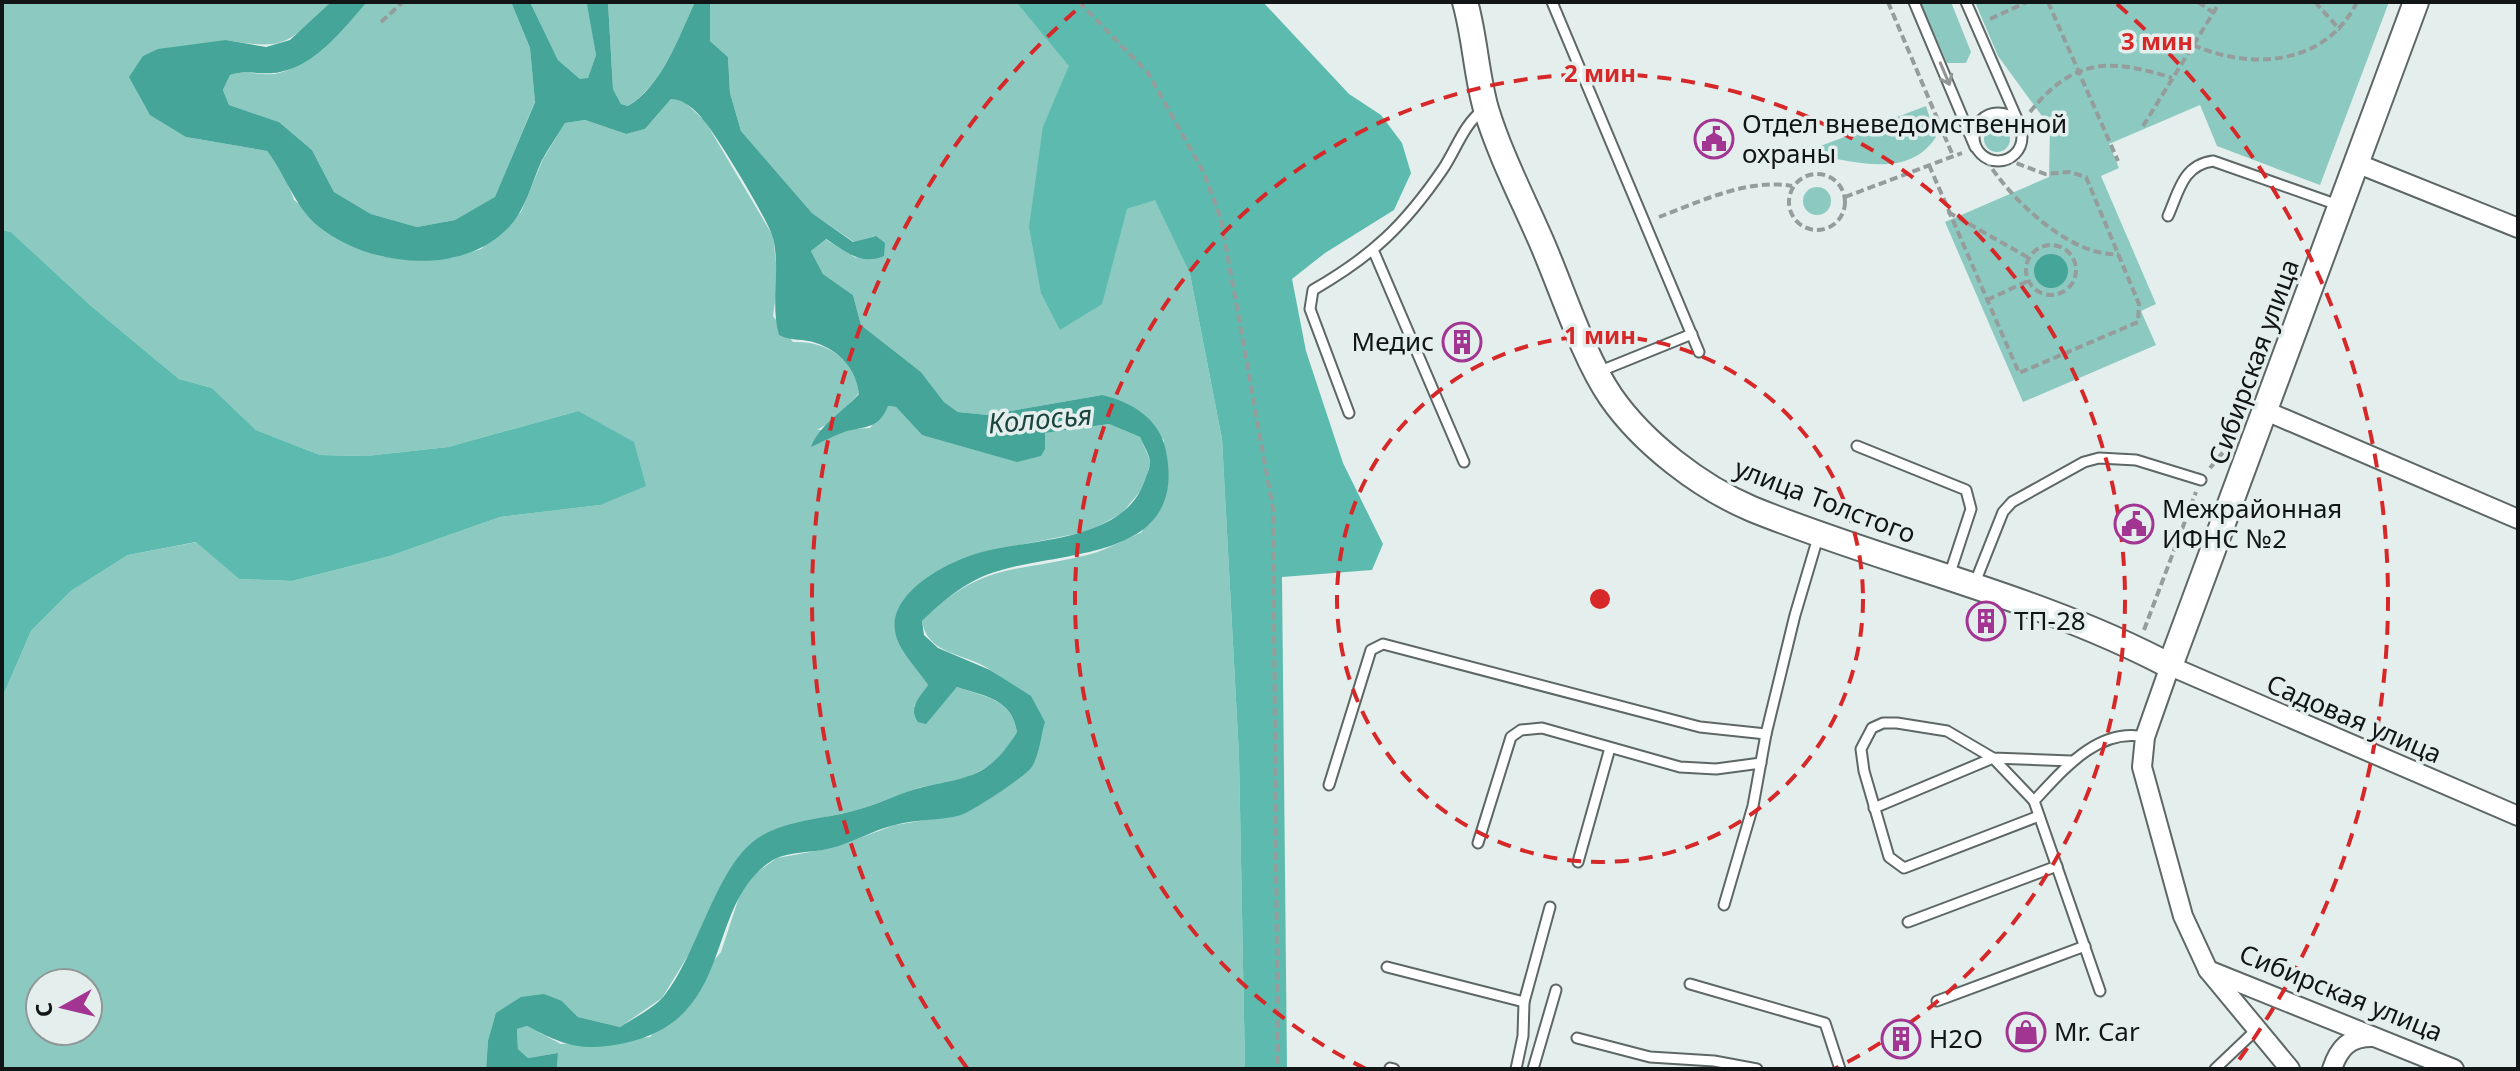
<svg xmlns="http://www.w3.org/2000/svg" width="2520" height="1071" viewBox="0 0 2520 1071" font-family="'Noto Sans',sans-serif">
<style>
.green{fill:#8ccac1;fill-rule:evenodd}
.forest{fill:#5cbbae}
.water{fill:#45a599}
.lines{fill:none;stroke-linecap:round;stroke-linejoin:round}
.service-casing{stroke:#5d6765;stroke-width:13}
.minor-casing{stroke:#5d6765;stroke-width:22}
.tertiary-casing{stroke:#5d6765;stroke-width:28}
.path{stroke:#959d9c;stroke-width:4;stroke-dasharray:8 4;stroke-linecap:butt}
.service{stroke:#fff;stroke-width:9}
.minor{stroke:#fff;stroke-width:18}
.tertiary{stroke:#fff;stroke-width:24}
.oneway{stroke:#949696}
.ring{fill:none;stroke:#d62828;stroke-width:4;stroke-dasharray:14 10}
.labels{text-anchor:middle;stroke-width:7;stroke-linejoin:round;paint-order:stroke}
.poi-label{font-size:26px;fill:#121515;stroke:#e4efed;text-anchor:start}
.street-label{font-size:26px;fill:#121515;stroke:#e4efed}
.water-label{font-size:28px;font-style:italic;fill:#1a4540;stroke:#e4efed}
.centre{fill:#d62828;stroke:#e4efed;stroke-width:4}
.ring-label{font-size:24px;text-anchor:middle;font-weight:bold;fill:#d62828;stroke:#e4efed;stroke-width:7;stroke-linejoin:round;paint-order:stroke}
</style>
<rect width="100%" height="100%" fill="#e4efed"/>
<g class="green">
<path d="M2,2H331C288,43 287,51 226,40L186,137L267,151L283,171L294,200L354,247L384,257L452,258L481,249L521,212L543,159L565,123L585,120L626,134L645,129L671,99H681L705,121L773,236L778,281L773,316L793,342C828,341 854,359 859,393L836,419L817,430L870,428L888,406L896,407L922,435L1045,449L1044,433L1109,424L1140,437L1151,462L1143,488L1122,513L1090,531L979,553L897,638L928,685L914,706L926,723L957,687C985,697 1012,699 1017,732L1000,760L959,782L921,787L858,810L793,824L761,836L662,998L620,1027L578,1017L562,1001L488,1041L486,1069H2V698L31,631L71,591L128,555L197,542L239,579L292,581L390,556L500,517L600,505L578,411L448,447L366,456L320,455L256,430L212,388L179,379L90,305L11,232L2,230ZM40,983H88V1031H40Z"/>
<path d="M367,2H511L530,48L535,101L495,198L455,220L417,227L371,214L334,192L312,150L279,122L229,105L223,90L230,75C247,69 263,77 279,73C311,65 346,25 367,2Z"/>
<path d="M530,2H588L596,55L588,79H580L558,60Z"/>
<path d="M608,2H695C679,37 662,85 628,106L621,104L613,89Z"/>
<path d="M710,2H1016L1070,66L1043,126L1127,209L1155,199L1190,274L1222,439L1239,756L1245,1069H557L558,1053L528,1058L518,1049L517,1029L527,1026L561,1044L650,1037L721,952L742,888L756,873L777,858L832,848L895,825L963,814L1045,722C1027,705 1010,682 989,669C965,653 927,655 922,621C984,560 1015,574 1091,554C1108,549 1126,539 1142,532L1164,440L1102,395L988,415L958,412L944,402L921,372L861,325L853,295L823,274L811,251L825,239L856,258L875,236L854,242L812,213L741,131L730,93L728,57L710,41Z"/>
<path d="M1920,2H1951L1971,52L1966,63H1947Z"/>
<path d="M1975,2H2389L2320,185L2217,146L2200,105L2109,144L2119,168L2101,176L2156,304L2141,311L2156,345L2023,402L1945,222L2049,177L2050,127L1998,56Z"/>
<path d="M1926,106L1936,137C1906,183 1847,158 1802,153Z"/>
<circle cx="1997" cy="139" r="13"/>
<circle cx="1817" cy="201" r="14"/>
</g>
<g class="forest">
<path d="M1016,2H1263L1349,94L1381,115L1402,143L1411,173L1394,210L1325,253L1292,279L1306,351L1343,463L1383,544L1372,570L1282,577L1287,1069H1245L1239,756L1222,439L1190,274L1155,200L1127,209L1102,304L1060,330L1041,293L1029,227L1043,126L1069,66Z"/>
<path d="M2,230L11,232L90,305L179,379L212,388L256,430L320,455L366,456L448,447L578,411L634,442L646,486L600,505L500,517L390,556L292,581L239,579L196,542L128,555L71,591L31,631L2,698Z"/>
</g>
<g class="water">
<path d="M331,2H367C344,28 316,65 280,72C263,76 248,69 230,75L223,90L229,105L279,122L312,150L334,192L371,214L417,227L455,220L495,197L535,102L530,48L511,2H530L558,60L580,79L588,78L596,55L587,4L608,2L613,89L621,104L628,106C662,86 679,36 695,2H710V41L728,57L730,93L741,131L812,213L853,242L876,236L885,243L884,256C861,266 845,251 826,239L811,251L823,274L853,295L861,325L921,372L944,402L958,412L988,415L1102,395C1132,402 1160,419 1166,451C1188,560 1066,550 998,571C967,580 945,599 922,621L924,635L938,648L990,670L1031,696L1045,722C1041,734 1039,758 1031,768C1023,778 973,811 961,815C940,821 916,819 895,825C873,830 854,842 832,848C814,853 789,851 773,860C702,904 739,1018 625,1043C582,1052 565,1046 527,1026L517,1029L518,1049L528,1058L558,1053L557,1069H486L488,1041L496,1013L521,997L544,994L562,1001L578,1017L620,1027C634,1018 654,1008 664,996C699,953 716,863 761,836C790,819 828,819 860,809C881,803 902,792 923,787C971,777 990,776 1017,732C1012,699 985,696 957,687L926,724L918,722C908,708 919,698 928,685C919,671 903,655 897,639C881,595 948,561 982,552C1035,538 1127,542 1146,477C1148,472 1151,465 1150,460C1148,452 1143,444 1140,437L1109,424L1045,433V449L1041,456L1017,462L922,435L896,407L888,406C879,428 868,426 847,431C835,435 822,442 811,447C819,425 843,412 859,394C856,369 840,351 816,343C803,338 793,342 779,335C770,303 781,271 773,238C769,221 718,138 705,122C697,111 684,99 671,99L645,129L626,134L585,120L565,123C558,135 549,147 542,160C531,184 526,211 506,230C458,277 367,266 318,226C294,206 286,175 267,151L186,137L150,115L129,77L143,56L158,49L226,40L266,47L290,40Z"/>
<circle cx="2051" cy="271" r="17"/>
</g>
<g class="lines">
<g class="service-casing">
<g id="service">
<path d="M1552,2L1699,352"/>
<path d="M1914,2L1975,147"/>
<path d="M1966,2L2018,121"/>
<circle cx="1998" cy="137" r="24"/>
<path d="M2168,216C2179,191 2183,165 2213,161L2338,205"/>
<path d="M1374,252L1464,462"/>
<path d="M1598,372L1692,334"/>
<path d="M1349,413L1310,309L1313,290C1372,256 1404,226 1443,169C1457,148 1463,125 1484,109"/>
<path d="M1857,446L1966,490L1971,509L1949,576"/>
<path d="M1974,585L2003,512L2012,502L2084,462L2099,458L2136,460L2201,480"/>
<path d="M1329,785L1371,650L1383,644L1700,727L1766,734L1795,615L1819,534"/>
<path d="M1874,808L1993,758L2034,801"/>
<path d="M2039,816L1904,868L1889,857L1864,771L1861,749L1872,728L1883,723H1897L1947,731L1993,758L2071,761"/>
<path d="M1478,843L1511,737L1521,730L1542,728L1680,767L1716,769L1761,763"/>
<path d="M1578,862L1610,748"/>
<path d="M1724,905L1753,806L1766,734"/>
<path d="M1908,922L2057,866"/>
<path d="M1387,967L1524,1002"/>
<path d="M1690,984L1825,1023L1840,1069"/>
<path d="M2100,991L2034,801C2063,770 2098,727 2145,737"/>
<path d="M1937,1001L2085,946"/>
<path d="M1577,1038L1650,1057L1714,1061L1757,1069"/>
<path d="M1390,1068L1394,1069"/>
<path d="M1516,1069L1523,1036L1524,1002L1550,907"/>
<path d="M1533,1069L1556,990"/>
<path d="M2215,1069L2256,1030"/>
</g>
</g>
<g class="minor-casing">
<g id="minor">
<path d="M2356,163L2518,228"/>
<path d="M2266,411L2518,519"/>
<path d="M2208,970L2454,1069"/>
<path d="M2290,1069L2208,970L2183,916L2142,767L2145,737L2170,666L2518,816"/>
<path d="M2332,1069C2339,1048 2349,1037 2372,1037"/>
</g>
</g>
<g class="tertiary-casing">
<path id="tertiary" d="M1465,2C1475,37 1476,74 1486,109C1500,155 1523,199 1542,243C1562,289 1583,356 1611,397C1643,443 1700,487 1752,509C1890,565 2038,596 2170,666L2416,2"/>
</g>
<g class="path">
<path d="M1079,2L1148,73L1204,173L1221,219L1273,509L1278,1069"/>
<path d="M1888,2L1953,156"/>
<path d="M2048,2L2118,161"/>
<path d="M2198,2L2214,13"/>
<path d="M2315,2L2340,30"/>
<path d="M1990,19L2027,2"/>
<path d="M381,22L403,2"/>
<path d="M2193,45C2252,71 2326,65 2357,2"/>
<path d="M2030,112C2073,58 2110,58 2172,78"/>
<path d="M2143,126L2220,2"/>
<path d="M1986,159C2008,197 2071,258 2119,254"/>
<path d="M1929,165L2019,373L2138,322L2139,304L2086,177L2070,172L2045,174L2008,160"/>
<circle cx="1817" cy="202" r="28"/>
<path d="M1845,197L1962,153"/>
<path d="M1948,212L2029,258"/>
<path d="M1659,217C1699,202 1748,178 1792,186"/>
<circle cx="2051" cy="270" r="25"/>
<path d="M1987,300L2028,281"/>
<path d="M2210,468L2225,450"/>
<path d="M2144,630L2196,492"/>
</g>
<use href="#service" class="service"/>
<use href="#minor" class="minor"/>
<use href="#tertiary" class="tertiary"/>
</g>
<defs><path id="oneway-shaft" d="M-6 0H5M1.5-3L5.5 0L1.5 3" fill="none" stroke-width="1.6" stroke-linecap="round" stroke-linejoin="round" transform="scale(2)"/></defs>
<use class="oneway" href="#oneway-shaft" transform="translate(1945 74) rotate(67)"/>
<g class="ring">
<circle cx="1600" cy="599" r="263"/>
<path d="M1366 1069A525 525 0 1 1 1834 1069"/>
<path d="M967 1068A788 788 0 0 1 1083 4M2117 4A788 788 0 0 1 2233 1068"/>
</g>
<defs>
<g id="civic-ring" transform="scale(2)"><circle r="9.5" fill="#e4efed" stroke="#a23492" stroke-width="1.5"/><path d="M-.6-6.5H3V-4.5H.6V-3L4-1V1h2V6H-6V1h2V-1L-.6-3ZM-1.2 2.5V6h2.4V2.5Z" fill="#a23492"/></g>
<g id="building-ring" transform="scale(2)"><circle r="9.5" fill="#e4efed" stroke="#a23492" stroke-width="1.5"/><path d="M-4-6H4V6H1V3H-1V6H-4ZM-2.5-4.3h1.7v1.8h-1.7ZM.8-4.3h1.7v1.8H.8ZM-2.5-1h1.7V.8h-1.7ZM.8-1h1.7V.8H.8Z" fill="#a23492"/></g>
<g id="shop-ring" transform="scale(2)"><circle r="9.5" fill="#e4efed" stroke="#a23492" stroke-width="1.5"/><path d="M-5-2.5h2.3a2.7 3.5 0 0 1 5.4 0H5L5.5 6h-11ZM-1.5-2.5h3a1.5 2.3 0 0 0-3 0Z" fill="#a23492"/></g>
</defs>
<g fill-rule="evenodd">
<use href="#civic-ring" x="1714" y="139"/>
<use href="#building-ring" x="1462" y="342"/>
<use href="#civic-ring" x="2134" y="524"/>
<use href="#building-ring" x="1986" y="621"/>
<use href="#shop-ring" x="2026" y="1032"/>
<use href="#building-ring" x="1901" y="1039"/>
</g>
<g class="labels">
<g class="poi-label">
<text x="1742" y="133">Отдел вневедомственной<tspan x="1742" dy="30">охраны</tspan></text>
<text x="1434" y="351" text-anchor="end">Медис</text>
<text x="2162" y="518">Межрайонная<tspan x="2162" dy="30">ИФНС №2</tspan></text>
<text x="2014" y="630">ТП-28</text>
<text x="2054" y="1041">Mr. Car</text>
<text x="1929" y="1048">Н2О</text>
</g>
<g class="street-label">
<text transform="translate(2254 362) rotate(-70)" y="9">Сибирская улица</text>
<text transform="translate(1825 501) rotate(21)" y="9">улица Толстого</text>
<text transform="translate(2354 719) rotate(23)" y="9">Садовая улица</text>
<text transform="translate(2341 993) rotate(22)" y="9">Сибирская улица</text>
</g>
<g class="water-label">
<text transform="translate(1040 419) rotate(-5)" y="10">Колосья</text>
</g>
</g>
<circle cx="1600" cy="599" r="12" class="centre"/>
<g class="ring-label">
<text x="2157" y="50">3 мин</text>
<text x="1600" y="82">2 мин</text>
<text x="1600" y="344">1 мин</text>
</g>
<rect width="2520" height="1071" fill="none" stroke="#121515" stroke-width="8"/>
<g transform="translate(64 1007) rotate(262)"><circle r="38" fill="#e4efed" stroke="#909897" stroke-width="2"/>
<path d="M0-6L14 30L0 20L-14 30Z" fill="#a23492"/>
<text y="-12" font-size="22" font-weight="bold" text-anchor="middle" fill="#121515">С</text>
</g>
</svg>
